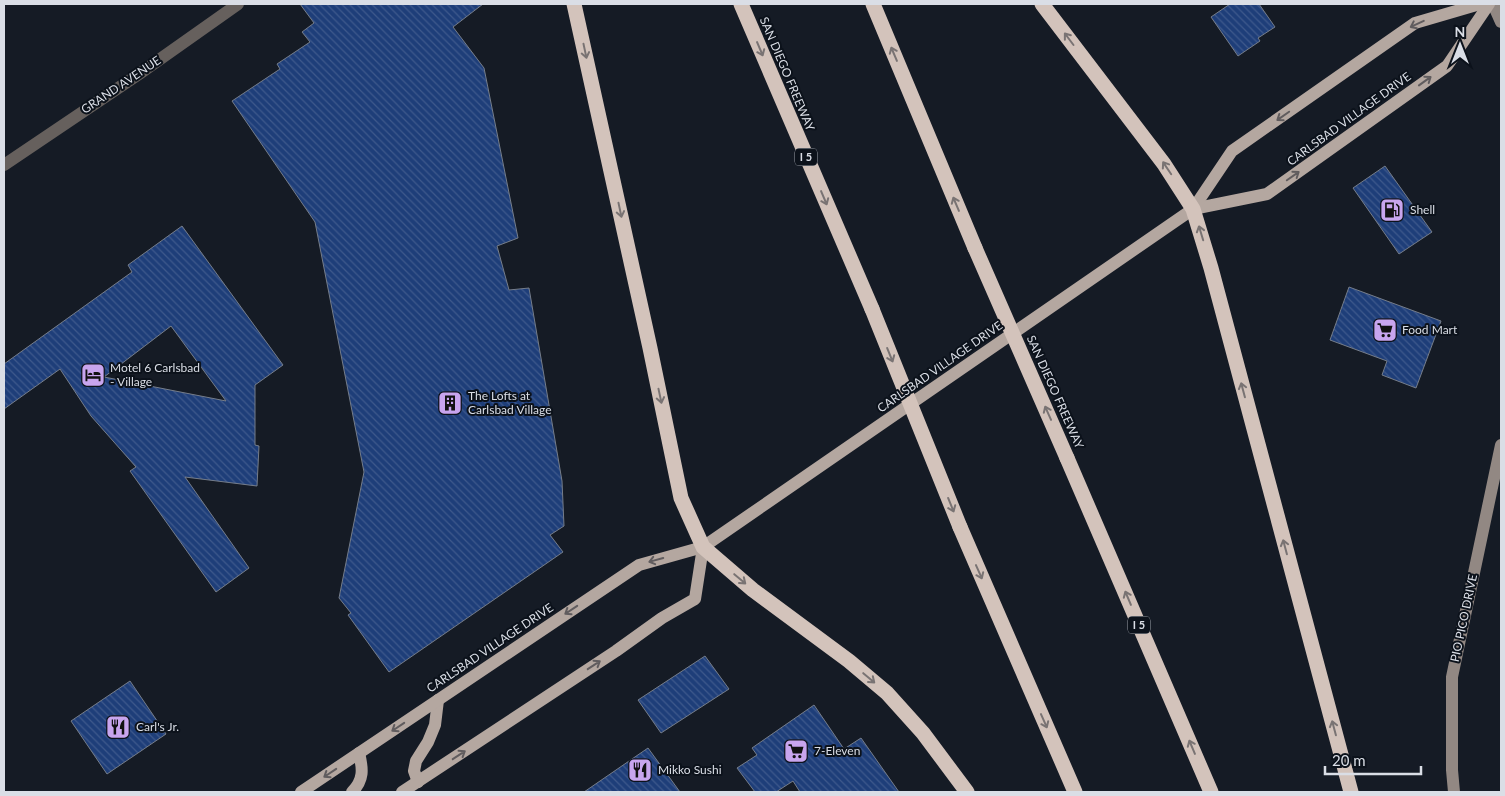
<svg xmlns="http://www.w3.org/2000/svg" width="1505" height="796" viewBox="0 0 1505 796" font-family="Lato,sans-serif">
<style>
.building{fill:url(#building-back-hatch);stroke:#757d8a;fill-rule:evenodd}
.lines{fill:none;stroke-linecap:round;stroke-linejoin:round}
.street{stroke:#66605d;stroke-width:12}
.secondary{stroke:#928883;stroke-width:12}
.primary{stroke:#b4a7a0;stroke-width:12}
.highway{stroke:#d3c3bb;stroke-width:15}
.highway-bridge{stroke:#d3c3bb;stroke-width:15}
.oneway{stroke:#605c5e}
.oneway2{stroke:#797373}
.labels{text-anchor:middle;stroke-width:4;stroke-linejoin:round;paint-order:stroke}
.shield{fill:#0c121b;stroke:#9ca1a9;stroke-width:1}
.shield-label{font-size:11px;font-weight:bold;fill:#dadee6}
.street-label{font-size:12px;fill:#dadee6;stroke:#0c121b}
.poi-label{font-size:12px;fill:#dadee6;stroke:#0c121b;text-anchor:start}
</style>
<defs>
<pattern id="building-back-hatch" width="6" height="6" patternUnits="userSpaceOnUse" patternTransform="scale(1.25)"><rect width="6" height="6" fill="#1e3e79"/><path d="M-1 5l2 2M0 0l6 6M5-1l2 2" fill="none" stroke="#3e598c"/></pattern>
</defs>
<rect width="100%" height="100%" fill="#151b25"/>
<g class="building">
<path d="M300,4H483L453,27L484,68L518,238L497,246L509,290L529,288L562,481L564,526L550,535L563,552L389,672L348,615L351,613L339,598L364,472L315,222L232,101L280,69L277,64L310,42L302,32L314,23Z"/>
<path d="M1230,4H1259L1275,27L1258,38L1260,41L1238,56L1211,17Z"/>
<path d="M1385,166L1432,232L1399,254L1353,188Z"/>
<path d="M182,226L283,365L255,385V445L259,446L257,486L185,477L249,568L216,592L130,471L136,467L91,416L60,369L4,409V364L132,272L128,265ZM171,326L226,401L104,377Z"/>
<path d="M1349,287L1441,321L1416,388L1382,375L1387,361L1330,340Z"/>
<path d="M705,656L729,689L661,733L638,700Z"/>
<path d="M130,681L166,734L107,774L71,721Z"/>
<path d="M814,705L844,749L861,738L899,792H800L793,781L776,792H755L737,768L757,755L752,748Z"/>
<path d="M648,748L680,792H584Z"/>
</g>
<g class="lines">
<path class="street" d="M4,165L139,74L238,4"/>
<g class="secondary">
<path d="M1493,4L1501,22"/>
<path d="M1454,792L1452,770V677L1501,445"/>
</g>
<g class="primary">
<path d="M1193,209L1267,194L1447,66L1489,4"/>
<path d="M418,782L414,771L416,761L428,742L435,725L438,700"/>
<path d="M301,792L639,565L703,547L1193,209L1232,151L1415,23L1480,4"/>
<path d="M352,792C364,780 363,769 359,753"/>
<path d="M402,792L616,651L662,618L695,599L703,547"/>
</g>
<g class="highway">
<path d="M574,4L650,348L681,498L703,547L753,590L849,661L887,693L923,733L967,792"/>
<path d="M741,4L872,309"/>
<path d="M873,4L975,248"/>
<path d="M1042,4L1164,164L1193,209L1211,268L1351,792"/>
<path d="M1067,458L1211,792"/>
<path d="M960,527L1075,792"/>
</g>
<g class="highway-bridge">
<path d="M975,248L1067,458"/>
<path d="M872,309L960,527"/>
</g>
</g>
<defs><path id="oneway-shaft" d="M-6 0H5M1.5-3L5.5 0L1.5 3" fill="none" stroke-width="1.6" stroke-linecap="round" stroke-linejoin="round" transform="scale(1.25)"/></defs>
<g class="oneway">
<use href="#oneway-shaft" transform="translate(1417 24) rotate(155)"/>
<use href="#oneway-shaft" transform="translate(1425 81) rotate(-36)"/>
<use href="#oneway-shaft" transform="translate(1283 116) rotate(145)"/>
<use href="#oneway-shaft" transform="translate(1293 176) rotate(-35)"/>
<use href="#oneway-shaft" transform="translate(656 560) rotate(165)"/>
<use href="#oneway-shaft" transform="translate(571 610) rotate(146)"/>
<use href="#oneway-shaft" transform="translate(594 665) rotate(-33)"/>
<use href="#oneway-shaft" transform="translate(398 727) rotate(146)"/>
<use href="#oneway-shaft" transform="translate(459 755) rotate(-33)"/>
<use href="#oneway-shaft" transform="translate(330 773) rotate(146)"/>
</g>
<g class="oneway2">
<use href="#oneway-shaft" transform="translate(1069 39) rotate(-127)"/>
<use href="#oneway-shaft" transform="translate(760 49) rotate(67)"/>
<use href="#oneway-shaft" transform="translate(585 51) rotate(78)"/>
<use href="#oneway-shaft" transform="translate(894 54) rotate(-113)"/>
<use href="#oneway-shaft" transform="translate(1167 168) rotate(-124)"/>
<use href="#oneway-shaft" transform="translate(824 198) rotate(67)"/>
<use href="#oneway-shaft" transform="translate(956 204) rotate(-113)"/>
<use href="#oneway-shaft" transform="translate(620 210) rotate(78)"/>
<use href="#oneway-shaft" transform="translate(1201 233) rotate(-107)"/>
<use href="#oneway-shaft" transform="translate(890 355) rotate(68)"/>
<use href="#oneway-shaft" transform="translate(1243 390) rotate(-105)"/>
<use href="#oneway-shaft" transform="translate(660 396) rotate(78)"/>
<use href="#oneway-shaft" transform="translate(1048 413) rotate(-114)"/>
<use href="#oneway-shaft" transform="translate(951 505) rotate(68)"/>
<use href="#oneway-shaft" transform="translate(1285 547) rotate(-105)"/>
<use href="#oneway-shaft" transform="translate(979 572) rotate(66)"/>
<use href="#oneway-shaft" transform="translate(740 579) rotate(40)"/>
<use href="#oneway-shaft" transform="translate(1128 598) rotate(-113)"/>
<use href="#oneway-shaft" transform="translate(869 678) rotate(40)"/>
<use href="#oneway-shaft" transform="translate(1044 721) rotate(66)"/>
<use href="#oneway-shaft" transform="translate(1334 728) rotate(-105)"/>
<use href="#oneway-shaft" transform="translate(1192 747) rotate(-113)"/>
</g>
<defs>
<g id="fuel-square" transform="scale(1.25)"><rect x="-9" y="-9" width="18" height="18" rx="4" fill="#c8a5ee" stroke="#0c121b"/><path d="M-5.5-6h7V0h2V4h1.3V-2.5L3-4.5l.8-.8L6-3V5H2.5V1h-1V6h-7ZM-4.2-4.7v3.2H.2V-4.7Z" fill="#111"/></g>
<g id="supermarket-square" transform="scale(1.25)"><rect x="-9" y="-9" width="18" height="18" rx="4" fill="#c8a5ee" stroke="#0c121b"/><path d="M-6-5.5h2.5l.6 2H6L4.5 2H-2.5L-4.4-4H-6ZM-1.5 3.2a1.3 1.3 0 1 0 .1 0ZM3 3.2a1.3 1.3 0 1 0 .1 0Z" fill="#111"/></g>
<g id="hotel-square" transform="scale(1.25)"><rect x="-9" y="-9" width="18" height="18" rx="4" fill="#c8a5ee" stroke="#0c121b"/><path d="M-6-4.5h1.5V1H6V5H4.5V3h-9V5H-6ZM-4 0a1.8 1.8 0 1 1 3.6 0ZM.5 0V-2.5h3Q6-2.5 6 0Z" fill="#111"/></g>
<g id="building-square" transform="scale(1.25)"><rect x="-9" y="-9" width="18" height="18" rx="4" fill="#c8a5ee" stroke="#0c121b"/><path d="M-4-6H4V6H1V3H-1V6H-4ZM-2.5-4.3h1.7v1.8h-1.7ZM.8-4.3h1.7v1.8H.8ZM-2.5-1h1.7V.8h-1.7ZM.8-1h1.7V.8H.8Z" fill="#111"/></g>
<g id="restaurant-square" transform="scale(1.25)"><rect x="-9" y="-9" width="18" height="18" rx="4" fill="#c8a5ee" stroke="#0c121b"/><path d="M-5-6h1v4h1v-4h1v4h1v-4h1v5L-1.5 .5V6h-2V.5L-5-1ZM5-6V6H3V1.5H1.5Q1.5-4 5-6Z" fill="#111"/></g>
</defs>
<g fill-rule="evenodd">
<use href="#fuel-square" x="1392" y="210"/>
<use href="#supermarket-square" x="1385" y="330"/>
<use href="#hotel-square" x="93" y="375"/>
<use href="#building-square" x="450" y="403"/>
<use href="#restaurant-square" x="118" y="727"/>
<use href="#supermarket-square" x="796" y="751"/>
<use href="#restaurant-square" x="640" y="770"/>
</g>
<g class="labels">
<g class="shield">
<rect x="795" y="148.5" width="22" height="17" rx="4"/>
<rect x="1128" y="616.5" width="22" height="17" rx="4"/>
</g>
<g class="shield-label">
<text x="806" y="161">I 5</text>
<text x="1139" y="629">I 5</text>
</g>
<g class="street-label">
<text transform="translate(787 74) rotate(67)" y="4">SAN DIEGO FREEWAY</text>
<text transform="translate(121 85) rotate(-34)" y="4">GRAND AVENUE</text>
<text transform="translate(1349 119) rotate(-36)" y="4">CARLSBAD VILLAGE DRIVE</text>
<text transform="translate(940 367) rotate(-35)" y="4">CARLSBAD VILLAGE DRIVE</text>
<text transform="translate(1055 392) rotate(66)" y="4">SAN DIEGO FREEWAY</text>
<text transform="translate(1464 618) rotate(-78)" y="4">PIO PICO DRIVE</text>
<text transform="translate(490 648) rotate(-34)" y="4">CARLSBAD VILLAGE DRIVE</text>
</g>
<g class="poi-label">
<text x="1410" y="214">Shell</text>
<text x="1402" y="334">Food Mart</text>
<text x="110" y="372">Motel 6 Carlsbad<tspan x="110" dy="14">- Village</tspan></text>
<text x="468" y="400">The Lofts at<tspan x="468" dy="14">Carlsbad Village</tspan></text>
<text x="136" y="731">Carl's Jr.</text>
<text x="814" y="755">7-Eleven</text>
<text x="658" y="774">Mikko Sushi</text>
</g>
</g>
<rect width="1505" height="796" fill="none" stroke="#dadee6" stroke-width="10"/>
<g transform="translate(1460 45)" stroke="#0c121b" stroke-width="4" paint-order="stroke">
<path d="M0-4L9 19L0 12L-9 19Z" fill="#dadee6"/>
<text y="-8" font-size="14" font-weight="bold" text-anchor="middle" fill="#dadee6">N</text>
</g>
<path d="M1325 766v8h96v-8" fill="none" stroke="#dadee6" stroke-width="2.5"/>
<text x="1332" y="766" font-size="15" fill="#dadee6" stroke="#0c121b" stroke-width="4" paint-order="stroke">20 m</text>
</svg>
